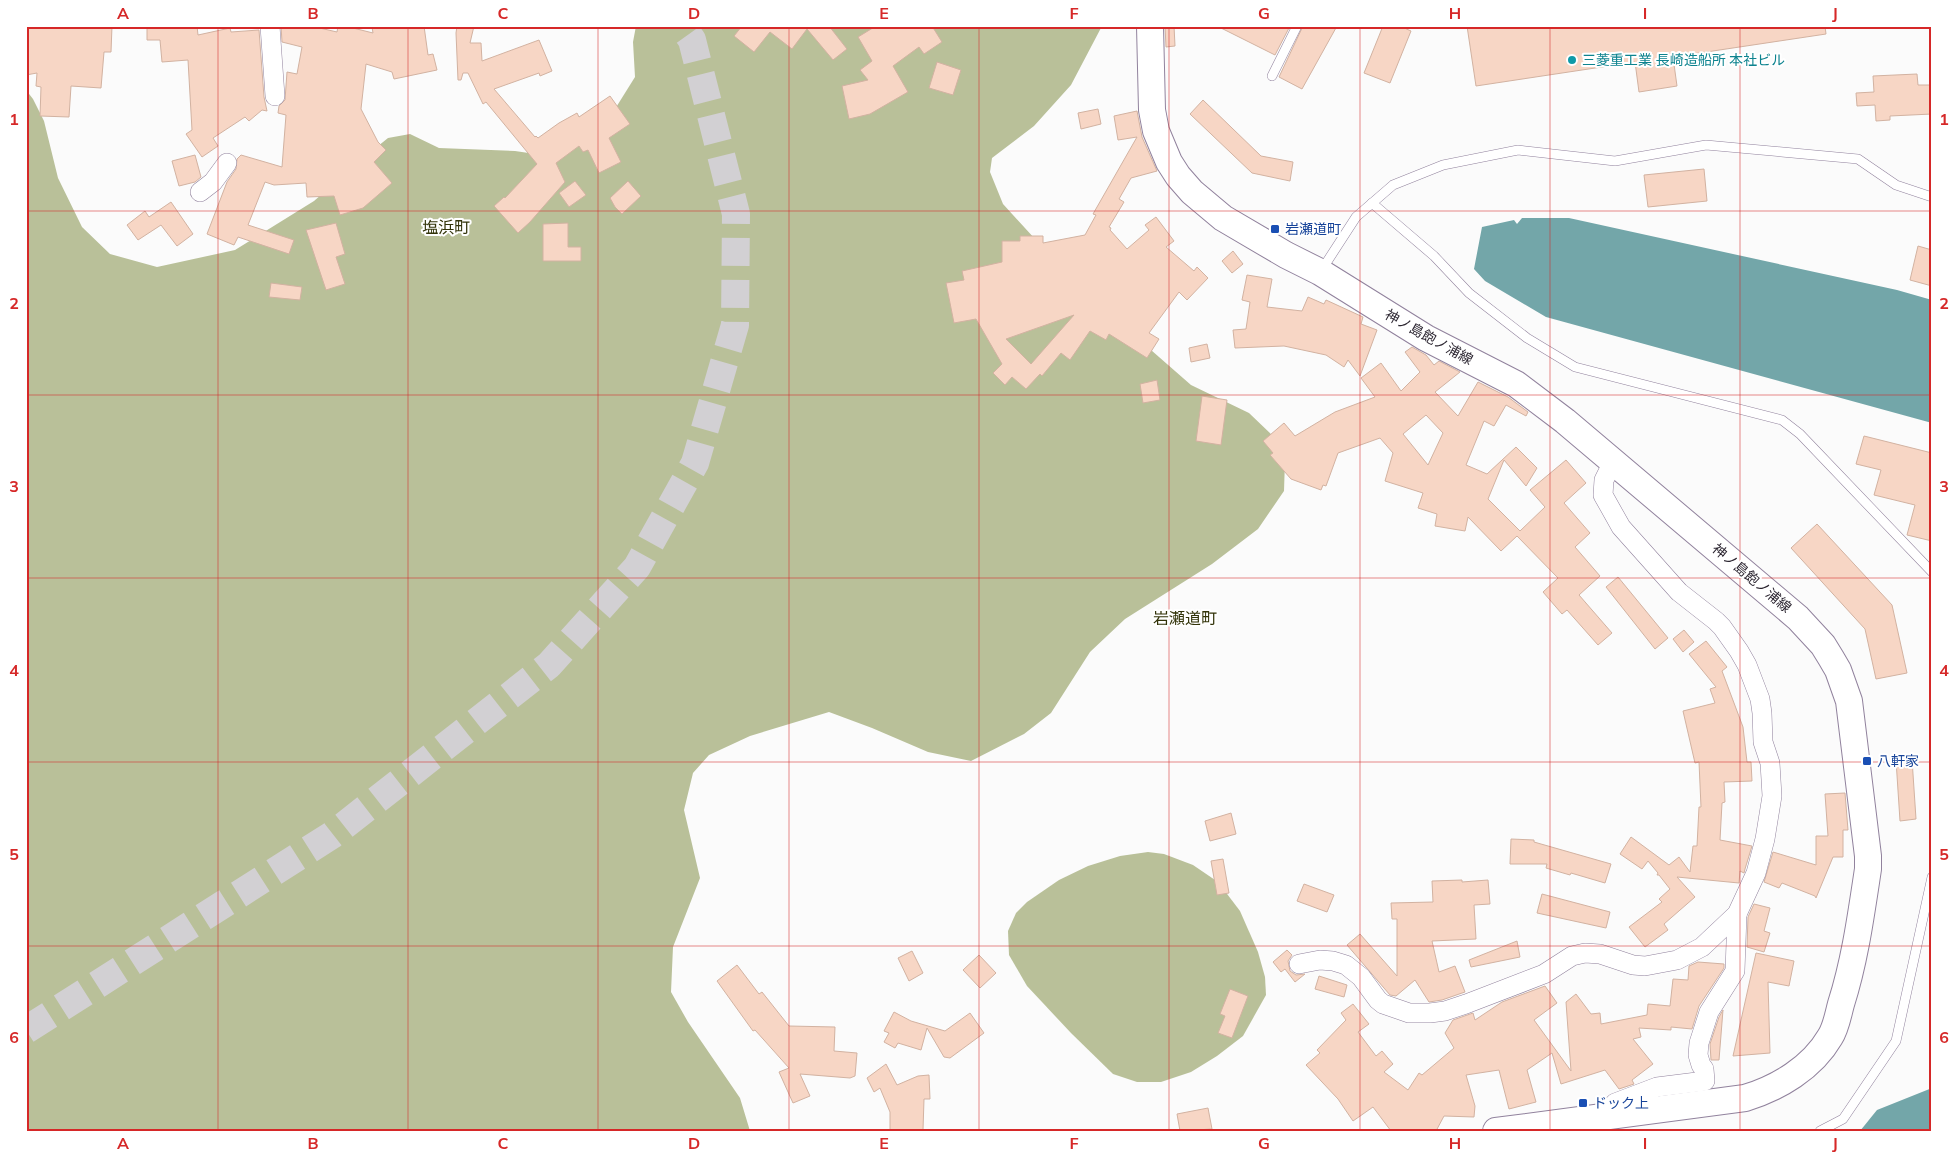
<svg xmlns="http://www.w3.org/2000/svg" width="1958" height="1157" viewBox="0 0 1958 1157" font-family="Mulish,'Noto Sans JP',sans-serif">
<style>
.forest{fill:#b9c099}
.water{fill:#73a6a9}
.building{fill:#f7d6c5;stroke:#d2b2a1;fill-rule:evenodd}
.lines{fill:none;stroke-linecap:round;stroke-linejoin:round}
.trunk-tunnel{stroke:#d2d0d3;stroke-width:28;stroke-dasharray:28 14;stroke-linecap:butt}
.service-casing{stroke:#91829d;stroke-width:10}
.minor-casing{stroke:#91829d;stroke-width:20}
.secondary-casing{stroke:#91829d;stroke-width:28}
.service{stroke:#fff;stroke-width:9}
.minor{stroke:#fff;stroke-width:19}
.secondary{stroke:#fff;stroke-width:26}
.grid{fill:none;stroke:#d62828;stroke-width:1;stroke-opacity:0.55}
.culture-dot{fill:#0f9aa8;stroke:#fff;stroke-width:2}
.transit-dot{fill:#1a4fb4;stroke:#fff;stroke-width:2}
.labels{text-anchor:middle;stroke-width:4;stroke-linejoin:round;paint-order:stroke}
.culture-label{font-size:14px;fill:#0d838f;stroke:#fff;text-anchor:start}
.transit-label{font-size:14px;fill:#164399;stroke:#fff;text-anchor:start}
.street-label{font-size:14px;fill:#2c2631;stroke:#fff}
.quarter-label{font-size:16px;fill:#323309;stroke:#fff}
.neatline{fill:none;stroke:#d62828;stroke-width:2}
.grid-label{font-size:16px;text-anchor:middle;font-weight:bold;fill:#d62828}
</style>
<rect width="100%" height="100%" fill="#fbfbfb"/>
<g class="forest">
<path d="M636,26H1102L1071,85L1034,126L992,158L990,172L1003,204L1079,287L1191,385L1249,413L1274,437L1285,460L1284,491L1258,529L1212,564L1125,619L1090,652L1051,713L1024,734L971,761L928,752L872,728L829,712L750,736L709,755L693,773L684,810L700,878L673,947L671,992L688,1022L740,1098L750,1131H26V90L33,99L44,121L58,178L82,227L110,254L157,267L235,250L314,201L362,159L388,138L410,134L439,148L515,151L556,157L605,125L635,77L633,42Z"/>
<path d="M1148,852L1164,854L1193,865L1218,882L1240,911L1258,952L1265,977L1266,995L1243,1036L1217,1056L1191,1072L1161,1082H1137L1113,1074L1071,1033L1027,986L1009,955L1008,931L1016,913L1027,902L1059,880L1088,866L1120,856Z"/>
</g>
<g class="water">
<path d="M1522,218H1569L1897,290L1932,300V423L1546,317L1485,281L1474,269L1482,227L1514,220L1517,224Z"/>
<path d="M1932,1088V1131H1860L1877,1110Z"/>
</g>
<g class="building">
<path d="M26,26L68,28V26H112L111,52H104L101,88L71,86L69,117L40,116L41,87L36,86L37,73L26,75Z"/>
<path d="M147,26H197L198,35L230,28L231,32L259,30L264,97L267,111L262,110L249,121L245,117L213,138L218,146L202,157L186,134L192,130L188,60L162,62L160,40H147Z"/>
<path d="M281,26H311L337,32L338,26H345L373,33L372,27L424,26L428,55L433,54L437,70L394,79L392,72L366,64L361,109L378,142L386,150L374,162L392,183L363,208L340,215L334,196L307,197L306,183L274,185L265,182L248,225L294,240L289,254L238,237L234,245L207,234L227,182L236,169L237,159L241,155L282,167L286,115L278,113L279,106L285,100L287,72L297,74L302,47L282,42Z"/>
<path d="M457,26H474L470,43H481L482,61L539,40L552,71L540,76L539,73L494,89L535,137L536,136L538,138L559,123L577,113L579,117L610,96L630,124L609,138L621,162L599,173L588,150L583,152L579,146L556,163L565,182L530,222L518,233L494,206L504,197L505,198L537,164L486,102L483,104L468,73H463L461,80H458L456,33Z"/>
<path d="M742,26H829L847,49L833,60L807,29L792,49L770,32L754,52L734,36Z"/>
<path d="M876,26H932L942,42L924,54L919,47L893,66L908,92L870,114L849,119L842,86L868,80L860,70L872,61L858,37Z"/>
<path d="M1165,26H1174L1175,46L1166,47Z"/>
<path d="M1217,26H1290L1275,55Z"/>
<path d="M1303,26H1337L1302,89L1279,77Z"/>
<path d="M1383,26H1400L1411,31L1390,83L1364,73Z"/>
<path d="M1467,26H1825L1826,34L1673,57L1677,86L1639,92L1635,62L1476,86Z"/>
<path d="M937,62L961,70L953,95L929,88Z"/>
<path d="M1917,74L1918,85H1932V114L1890,116V120L1876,121L1875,105L1857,106L1856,93L1874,92L1873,76Z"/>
<path d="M1203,100L1261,156L1293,162L1290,181L1252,173L1190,114Z"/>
<path d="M1098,109L1101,124L1081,129L1078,113Z"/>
<path d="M1137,111L1142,137L1157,171L1131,178L1119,199L1124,202L1109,227L1111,228L1110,230L1127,249L1149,230L1145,225L1156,217L1174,241L1166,247L1194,271L1197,267L1208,278L1187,300L1179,292L1149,333L1159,339L1147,358L1109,334L1106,340L1090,331L1070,360L1061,353L1042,376L1040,374L1026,389L1012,377L1005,385L993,373L1002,364L976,319L954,323L946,283L964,280L962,271L1002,262V241H1020V236H1043V243L1085,235L1096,215L1093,214L1137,137L1118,140L1114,116ZM1074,315L1031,364L1006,339Z"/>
<path d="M195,155L201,177L195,182L179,186L172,161Z"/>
<path d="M1704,169L1707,201L1648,207L1644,175Z"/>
<path d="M575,181L586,195L569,207L559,193Z"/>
<path d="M628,181L641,196L622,214L615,207L610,198Z"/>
<path d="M171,202L193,234L177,246L161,225L138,240L127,225L145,211L149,217Z"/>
<path d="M336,223L345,254L336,257L345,284L326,290L306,230Z"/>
<path d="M568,223V247H581V261H543V224Z"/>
<path d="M1918,246L1932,250V286L1910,280Z"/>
<path d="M1233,251L1243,264L1232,273L1222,261Z"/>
<path d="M1247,275L1272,279L1267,307L1302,311L1308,297L1324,304L1326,300L1363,317L1361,324L1377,330L1360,376L1348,360L1344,367L1326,355L1284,346L1235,348L1233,330L1246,329L1250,302L1242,300Z"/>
<path d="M271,283L302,287L300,300L269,297Z"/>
<path d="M1207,344L1210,358L1191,362L1189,348Z"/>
<path d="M1412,347L1426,355L1434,365L1439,361L1460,372L1435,392L1458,416L1478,382L1508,397L1528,412L1526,416L1506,405L1494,426L1484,421L1466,465L1487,474L1516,447L1537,468L1526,486L1504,460L1488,499L1520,531L1545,507L1530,490L1566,460L1586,483L1564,503L1590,533L1575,547L1600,576L1579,595L1612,633L1598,645L1567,610L1562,614L1543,592L1558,578L1517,536L1501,551L1468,517L1465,531L1435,526L1437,514L1418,508L1423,493L1385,481L1393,453L1380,438L1338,453L1326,486L1323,485L1321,490L1291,479L1270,455L1273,453L1263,441L1284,423L1295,436L1335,412L1375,397L1361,378L1381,363L1401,391L1420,372L1405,352ZM1426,415L1443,433L1428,465L1403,434Z"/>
<path d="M1157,380L1160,400L1143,403L1140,384Z"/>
<path d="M1202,396L1227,400L1221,445L1196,441Z"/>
<path d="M1864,436L1932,453V541L1907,535L1915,505L1874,495L1881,470L1856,464Z"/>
<path d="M1817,524L1892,605L1907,673L1876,679L1865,629L1791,548Z"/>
<path d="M1618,577L1668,638L1655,649L1606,587Z"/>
<path d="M1684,630L1694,642L1683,652L1673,639Z"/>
<path d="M1706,641L1727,667L1722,671L1743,727L1747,762H1751L1752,781L1724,782L1725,802L1722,803L1720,840L1752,846L1745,869L1744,873L1740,871L1739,883L1677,877L1695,897L1664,924L1668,930L1645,947L1629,927L1662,902L1659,899L1670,889L1659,875H1657L1658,873L1648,861L1642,869L1620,854L1631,837L1669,865L1679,857L1690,872L1693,846H1697L1699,807H1701L1699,762L1695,763L1683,711L1715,703L1710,689L1716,687L1689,654Z"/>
<path d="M1912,759L1916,819L1900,821L1896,760Z"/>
<path d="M1845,793L1848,830H1843V857H1833L1816,898L1815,896L1782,883L1779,888L1764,882L1773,852L1816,865V836H1828L1825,794Z"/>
<path d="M1231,813L1236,834L1210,841L1205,821Z"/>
<path d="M1511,839L1534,840V842L1611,864L1605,883L1571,873L1570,875L1546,868L1547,864H1510Z"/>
<path d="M1223,859L1229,893L1217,895L1211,861Z"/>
<path d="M1462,880V882L1488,880L1490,904L1474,905L1476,939L1432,941L1439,972L1455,966L1465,992L1442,1000L1429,1002L1415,980L1396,996L1390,995L1347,945L1360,934L1397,976V919H1392L1391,903L1433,902L1432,881Z"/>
<path d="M1304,884L1334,895L1327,912L1297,901Z"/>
<path d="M1542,894L1610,912L1606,928L1537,913Z"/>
<path d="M1754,904L1770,908L1764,931L1770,933L1764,952L1747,947L1748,917Z"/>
<path d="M1517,941L1520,957L1471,967L1469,960Z"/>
<path d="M1287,950L1292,955L1288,961L1290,971L1296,975L1305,974L1295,982L1285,969L1281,972L1273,962Z"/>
<path d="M912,951L923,973L909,981L898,958Z"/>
<path d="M1756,953L1794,961L1789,986L1768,982L1770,1053L1733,1056Z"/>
<path d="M979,955L996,973L980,988L963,970Z"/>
<path d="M1698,962L1724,964V968L1699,1006L1692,1029L1671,1027V1030L1639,1028L1641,1037L1633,1039L1653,1064L1632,1080L1634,1084L1619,1089L1605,1070L1561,1084L1552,1053L1527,1070L1536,1102L1509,1109L1499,1070L1466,1075L1475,1106L1474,1117L1444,1116L1436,1131H1391L1373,1107L1353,1121L1338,1099L1306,1065L1320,1053L1317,1050L1346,1020L1341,1013L1353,1004L1369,1024L1358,1032L1376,1056L1382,1051L1393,1064L1384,1072L1408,1090L1419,1073L1422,1075L1454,1048L1445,1033L1453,1020L1473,1013L1475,1020L1502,1002L1545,986L1557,1003L1534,1020L1571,1071L1566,1002L1576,994L1591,1014L1600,1013L1601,1024L1647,1015L1648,1004L1670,1006L1673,979L1688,980L1689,966Z"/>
<path d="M737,965L759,994L762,992L789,1026L835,1027L834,1051L857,1053L855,1076L850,1078L800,1074L810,1096L793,1103L779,1072L789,1068L755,1030L753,1031L717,981Z"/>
<path d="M1319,976L1347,985L1344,997L1315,989Z"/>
<path d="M1230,989L1248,996L1232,1038L1218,1033L1225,1016L1220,1014Z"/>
<path d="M1723,1010L1719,1060H1711L1710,1044L1719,1017Z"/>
<path d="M894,1012L911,1021L945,1031L970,1013L984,1033L950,1058L944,1057L927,1028L921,1050L898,1043L895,1048L884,1042L889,1033L884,1031Z"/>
<path d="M886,1064L897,1085L918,1076L929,1075L930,1099H924L923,1130H890V1112L880,1088L874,1092L867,1078Z"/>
<path d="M1208,1108L1212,1129L1180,1131L1177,1114Z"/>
</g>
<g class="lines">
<path class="trunk-tunnel" d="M26,1030L332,835L549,665L637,567L695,463L735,325L736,214L692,40L682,26"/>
<g class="service-casing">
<g id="service">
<path d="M1272,76L1297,26"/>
<path d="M1372,203L1434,256L1469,293L1527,338L1575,367L1782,420L1800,434L1932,572"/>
<path d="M1321,271L1356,217L1393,185L1443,165L1518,150L1615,161L1706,145L1858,159L1896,185L1932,197"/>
<path d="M1820,1131L1843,1119L1896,1041L1932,877"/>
</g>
</g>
<g class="minor-casing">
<g id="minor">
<path d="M270,26L275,96"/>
<path d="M200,192L213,182L227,163"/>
<path d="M1299,964L1320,960L1333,961L1346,965L1361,977L1378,1000L1383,1004L1409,1013H1430L1445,1011L1466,1004L1544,974L1572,956L1585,953L1600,954L1633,965L1645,966L1677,960L1702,947L1737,914L1756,873L1765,839L1772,796L1770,763L1763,742L1762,713L1760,699L1747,665L1739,651L1722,627L1716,621L1679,592L1621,527L1603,495L1604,480L1613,462"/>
<path d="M1611,1115V1108L1615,1103L1657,1087L1705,1081L1704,1069L1701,1065L1698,1055L1699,1043L1709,1012L1735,971L1737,914"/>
</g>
</g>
<g class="secondary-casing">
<path id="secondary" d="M1150,26L1152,110L1156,131L1169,162L1178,176L1192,192L1223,218L1286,255L1320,272L1426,338L1516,384L1565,421L1798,618L1823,645L1831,658L1838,670L1849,701L1868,856V869C1861,915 1855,960 1841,1004C1838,1015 1836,1028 1830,1037C1812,1068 1778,1088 1745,1098L1496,1131"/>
</g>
<use href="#service" class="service"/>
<use href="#minor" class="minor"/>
<use href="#secondary" class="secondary"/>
</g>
<path class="grid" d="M218,26V1131M408,26V1131M598,26V1131M789,26V1131M979,26V1131M1169,26V1131M1360,26V1131M1550,26V1131M1740,26V1131M26,211H1932M26,395H1932M26,578H1932M26,762H1932M26,946H1932"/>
<circle class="culture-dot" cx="1572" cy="60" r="5"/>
<g class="transit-dot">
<rect x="1270" y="224" width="10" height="10" rx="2.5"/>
<rect x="1862" y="756" width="10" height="10" rx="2.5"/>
<rect x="1578" y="1098" width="10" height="10" rx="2.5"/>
</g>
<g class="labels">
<g class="culture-label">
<text x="1582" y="65">三菱重工業 長崎造船所 本社ビル</text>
</g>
<g class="transit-label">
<text x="1285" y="234">岩瀬道町</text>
<text x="1877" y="766">八軒家</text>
<text x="1593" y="1108">ドック上</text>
</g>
<g class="street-label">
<text transform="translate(1429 337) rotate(29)" y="5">神ノ島飽ノ浦線</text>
<text transform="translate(1752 578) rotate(40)" y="5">神ノ島飽ノ浦線</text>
</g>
<g class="quarter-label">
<text x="446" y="233">塩浜町</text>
<text x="1185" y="624">岩瀬道町</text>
</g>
</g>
<rect width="1958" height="1157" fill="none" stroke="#ffffff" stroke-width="55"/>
<rect x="28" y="28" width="1902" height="1102" class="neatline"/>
<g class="grid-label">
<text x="123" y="19">A</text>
<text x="313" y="19">B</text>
<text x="503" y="19">C</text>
<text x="694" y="19">D</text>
<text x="884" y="19">E</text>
<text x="1074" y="19">F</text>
<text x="1264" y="19">G</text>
<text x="1455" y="19">H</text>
<text x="1645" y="19">I</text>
<text x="1835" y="19">J</text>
<text x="14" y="125">1</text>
<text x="1944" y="125">1</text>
<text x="14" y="309">2</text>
<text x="1944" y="309">2</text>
<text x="14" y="492">3</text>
<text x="1944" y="492">3</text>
<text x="14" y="676">4</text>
<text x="1944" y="676">4</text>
<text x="14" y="860">5</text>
<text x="1944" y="860">5</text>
<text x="14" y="1043">6</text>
<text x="1944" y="1043">6</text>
<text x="123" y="1149">A</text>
<text x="313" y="1149">B</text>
<text x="503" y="1149">C</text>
<text x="694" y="1149">D</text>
<text x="884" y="1149">E</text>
<text x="1074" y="1149">F</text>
<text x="1264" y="1149">G</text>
<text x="1455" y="1149">H</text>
<text x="1645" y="1149">I</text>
<text x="1835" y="1149">J</text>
</g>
</svg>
